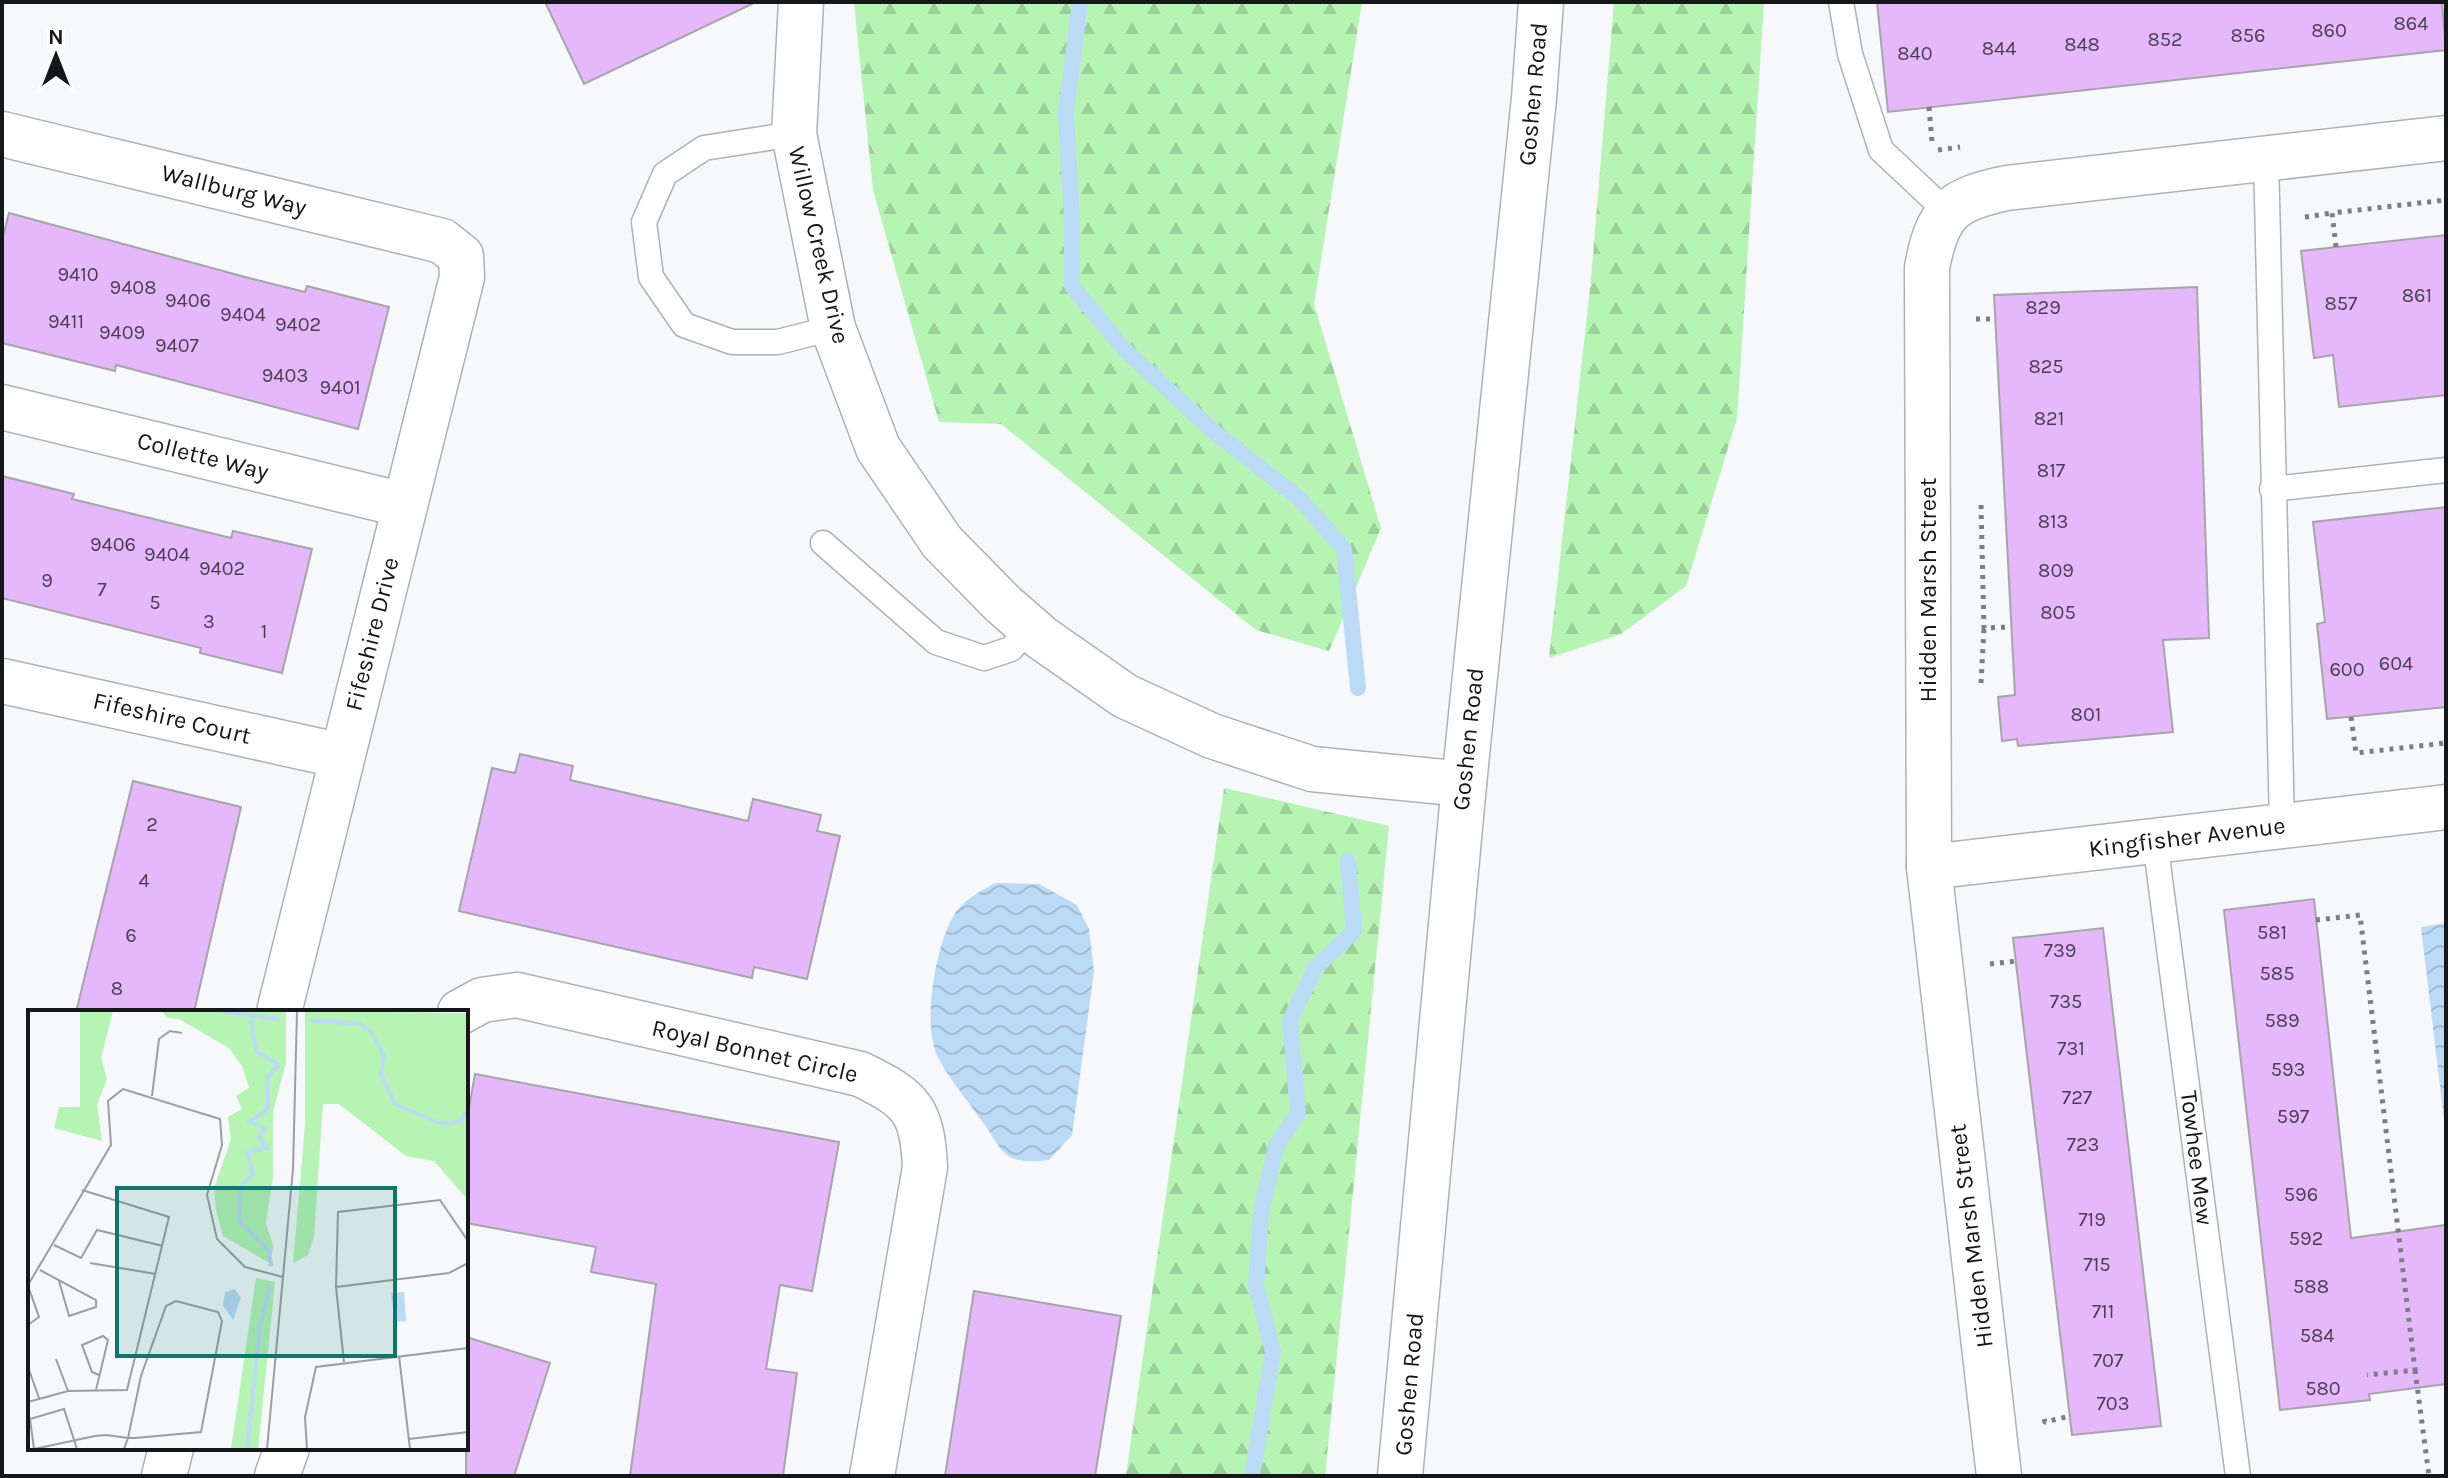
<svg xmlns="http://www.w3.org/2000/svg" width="2448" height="1478" viewBox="0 0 2448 1478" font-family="Karla,sans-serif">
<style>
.forest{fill:url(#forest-firs)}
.water{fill:url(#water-waves)}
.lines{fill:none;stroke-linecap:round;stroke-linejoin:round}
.stream{stroke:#bbdaf6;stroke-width:16}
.building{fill:#e5b8fb;stroke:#a6a5a7;stroke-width:2}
.service-casing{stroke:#afb2b4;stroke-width:27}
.minor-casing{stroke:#afb2b4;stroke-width:47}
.tertiary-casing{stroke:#afb2b4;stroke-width:47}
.path{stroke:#7c7e80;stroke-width:5;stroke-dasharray:4 6;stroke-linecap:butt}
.service{stroke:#fff;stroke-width:24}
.minor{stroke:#fff;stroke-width:44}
.tertiary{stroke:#fff;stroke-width:44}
.labels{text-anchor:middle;stroke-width:6;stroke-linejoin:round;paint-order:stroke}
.number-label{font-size:20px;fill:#4a3f51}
.street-label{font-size:24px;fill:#161718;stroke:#fff}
.inset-river{fill:none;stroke:#bbdaf6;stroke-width:4}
.inset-road{fill:none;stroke:#9c9ea0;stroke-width:2}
.view{fill:#0f766e;fill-opacity:0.15;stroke:#0f766e;stroke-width:4}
.inset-edge{fill:none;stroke:#161718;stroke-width:4}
</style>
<defs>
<pattern id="forest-firs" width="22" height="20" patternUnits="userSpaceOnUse" patternTransform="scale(2)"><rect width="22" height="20" fill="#b5f4b2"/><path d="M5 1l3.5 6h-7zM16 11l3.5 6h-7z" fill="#9bd098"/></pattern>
<pattern id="water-waves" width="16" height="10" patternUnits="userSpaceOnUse" patternTransform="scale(2)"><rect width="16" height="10" fill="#bbdaf6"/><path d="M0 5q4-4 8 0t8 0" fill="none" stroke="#a0bad2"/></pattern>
</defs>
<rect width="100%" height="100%" fill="#f6f8fb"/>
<g class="forest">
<path d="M854,2H1362L1314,304L1381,528L1329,651L1256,630L1001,424L939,422L873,190Z"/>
<path d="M1614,2H1764L1737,418L1686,586L1621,634L1549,658L1591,279Z"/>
<path d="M1224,788L1389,826L1325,1476H1126Z"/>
</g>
<g class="water">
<path d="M995,883L1039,884L1077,905L1089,929L1094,971L1072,1135L1049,1160C1000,1166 1004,1150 979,1117C967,1100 945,1073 937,1055C922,1022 936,941 956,912C966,898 981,891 995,883Z"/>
<path d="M2446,923V1137L2421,927Z"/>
</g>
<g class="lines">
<g class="stream">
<path d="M1080,2L1066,112L1072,223V286L1124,349L1212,430L1299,498L1344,549L1358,688"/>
<path d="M1252,1476L1273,1352L1256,1285L1261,1213L1276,1146L1298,1113L1290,1021L1315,968L1354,931L1348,861"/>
</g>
</g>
<g class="building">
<path d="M545,2H756L584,84Z"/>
<path d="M1877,2H2442L2446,50L1888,112Z"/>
<path d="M9,213L249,278L305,292L307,286L389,307L358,429L116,365L115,371L2,343V240Z"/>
<path d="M2446,235V395L2339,407L2333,355L2314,358L2301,251Z"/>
<path d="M2197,287L2209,638L2163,640L2173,732L2018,746L2017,739L2002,741L1998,697L2015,695L1994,295Z"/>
<path d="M2,476L74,494L72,499L231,538L233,531L312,549L282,673L200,653L201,648L2,598Z"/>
<path d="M2446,507V707L2327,719L2317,624L2325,622L2313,522Z"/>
<path d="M520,754L573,766L570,780L748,821L753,799L821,815L817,831L840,836L807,979L754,967L752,978L459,911L492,768L515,773Z"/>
<path d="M133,781L241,807L194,1012H76Z"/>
<path d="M2314,899L2351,1238L2446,1225V1384L2369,1394L2370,1400L2280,1410L2224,910Z"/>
<path d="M2103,928L2161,1426L2072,1435L2013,938Z"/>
<path d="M475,1074L839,1142L812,1291L780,1285L766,1369L797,1373L783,1476H630L656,1284L591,1272L596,1247L466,1223V1125Z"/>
<path d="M974,1291L1121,1316L1095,1476H945Z"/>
<path d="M466,1337L550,1363L514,1476H466Z"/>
</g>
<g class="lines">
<g class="service-casing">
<g id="service">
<path d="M1841,2L1850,54L1881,150L1947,212"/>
<path d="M794,134L704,148L665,174L644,222L651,277L684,325L732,342H778L833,328"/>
<path d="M2266,157L2282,825"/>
<path d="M2272,489L2446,470"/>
<path d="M823,543L936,642L984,658L1011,649L1030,628"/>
<path d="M2155,841L2238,1476"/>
</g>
</g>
<g class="minor-casing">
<g id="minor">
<path d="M801,2L794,134L833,328L878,448L942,542L1003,604L1042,638L1125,696L1212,736L1312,769L1464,784"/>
<path d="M2,134L442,241L461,256L462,277L279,1012"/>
<path d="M2,407L404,505"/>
<path d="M2,681L342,756"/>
<path d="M1929,867L2446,807"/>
<path d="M460,1012L482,1000L517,995L860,1074C912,1099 922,1110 925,1167L872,1476"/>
<path d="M164,1476L171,1448"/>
<path d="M277,1476L287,1448"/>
<path d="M1999,1476L1929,867L1927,268C1937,212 1952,199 2007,188L2446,138"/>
</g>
</g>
<g class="tertiary-casing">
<path id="tertiary" d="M1400,1476L1464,784L1534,98L1541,2"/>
</g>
<g class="path">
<path d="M1929,107L1932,142"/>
<path d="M1938,150L1960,147"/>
<path d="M2305,217L2332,213"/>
<path d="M2336,247L2332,213L2446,200"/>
<path d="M1976,319H1995"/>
<path d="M1981,505L1984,628L2010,627"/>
<path d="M1981,683L1984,628"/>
<path d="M2351,717L2356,753L2446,743"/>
<path d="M2316,920L2360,915L2415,1370L2367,1375"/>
<path d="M1990,964L2016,961"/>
<path d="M2415,1370L2429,1476"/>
<path d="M2044,1419L2045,1422L2070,1416"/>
</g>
<use href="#service" class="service"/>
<use href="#minor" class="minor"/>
<use href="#tertiary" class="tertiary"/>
</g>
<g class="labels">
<g class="number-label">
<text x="2411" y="30">864</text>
<text x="2329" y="37">860</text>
<text x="2248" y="42">856</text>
<text x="2165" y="46">852</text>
<text x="2082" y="51">848</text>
<text x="1999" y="55">844</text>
<text x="1915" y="60">840</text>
<text x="78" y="281">9410</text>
<text x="133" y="294">9408</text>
<text x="2417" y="302">861</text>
<text x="188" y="307">9406</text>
<text x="2341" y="310">857</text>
<text x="2043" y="314">829</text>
<text x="243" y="321">9404</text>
<text x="66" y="328">9411</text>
<text x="298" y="331">9402</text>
<text x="122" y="339">9409</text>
<text x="177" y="352">9407</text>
<text x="2046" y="373">825</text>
<text x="285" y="382">9403</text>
<text x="340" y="394">9401</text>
<text x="2049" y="425">821</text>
<text x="2051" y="477">817</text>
<text x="2053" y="528">813</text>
<text x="113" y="551">9406</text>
<text x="167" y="561">9404</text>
<text x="222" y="575">9402</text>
<text x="2056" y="577">809</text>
<text x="47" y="587">9</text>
<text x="102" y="596">7</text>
<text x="155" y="609">5</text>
<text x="2058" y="619">805</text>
<text x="209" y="628">3</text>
<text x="264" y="638">1</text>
<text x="2396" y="670">604</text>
<text x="2347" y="676">600</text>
<text x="2086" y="721">801</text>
<text x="152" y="831">2</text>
<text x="144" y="887">4</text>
<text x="2272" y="939">581</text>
<text x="131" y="942">6</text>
<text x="2060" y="957">739</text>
<text x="2277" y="980">585</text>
<text x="117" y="995">8</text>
<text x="2066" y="1008">735</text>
<text x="2282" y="1027">589</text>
<text x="2071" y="1055">731</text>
<text x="2288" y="1076">593</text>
<text x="2077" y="1104">727</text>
<text x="2293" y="1123">597</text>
<text x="2083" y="1151">723</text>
<text x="2301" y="1201">596</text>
<text x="2092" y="1226">719</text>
<text x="2306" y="1245">592</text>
<text x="2097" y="1271">715</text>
<text x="2311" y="1293">588</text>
<text x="2103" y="1318">711</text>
<text x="2317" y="1342">584</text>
<text x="2108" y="1367">707</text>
<text x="2323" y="1395">580</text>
<text x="2113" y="1410">703</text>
</g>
<g class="street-label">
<text transform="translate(1533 94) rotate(-85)" y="8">Goshen Road</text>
<text transform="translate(234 190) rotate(14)" y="8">Wallburg Way</text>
<text transform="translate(819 245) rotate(77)" y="8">Willow Creek Drive</text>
<text transform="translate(203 456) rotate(14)" y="8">Collette Way</text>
<text transform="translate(1928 590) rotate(-90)" y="8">Hidden Marsh Street</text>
<text transform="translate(372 634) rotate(-76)" y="8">Fifeshire Drive</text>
<text transform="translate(172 718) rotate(13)" y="8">Fifeshire Court</text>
<text transform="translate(1468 739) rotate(-84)" y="8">Goshen Road</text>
<text transform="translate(2187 837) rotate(-7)" y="8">Kingfisher Avenue</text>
<text transform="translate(755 1051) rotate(13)" y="8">Royal Bonnet Circle</text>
<text transform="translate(2197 1158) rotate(83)" y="8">Towhee Mew</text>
<text transform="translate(1971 1236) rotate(-97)" y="8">Hidden Marsh Street</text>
<text transform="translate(1409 1384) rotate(-85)" y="8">Goshen Road</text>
</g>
</g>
<g transform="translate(28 1010)">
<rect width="440" height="440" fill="#f6f8fb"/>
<path d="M52,1H85L73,48L79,69L69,95L74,131L26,118L31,97H52ZM134,1H258V53L245,102V167L238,213L246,238L240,252L195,226L188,200L186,178L203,129L200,107L214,99L208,86L221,78L214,56L201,38L151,9L139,8ZM277,1L440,3V190L406,151L378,146L311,94H295L286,226L280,245L265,253L277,115ZM228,268L247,272L230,439H203Z" fill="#b5f4b2"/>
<path d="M207,279L213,288L205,310L195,295L197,282ZM376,282L378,311L367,312L363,283Z" fill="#bbdaf6"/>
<path class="inset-river" d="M194,1L252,9M223,8L228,41L251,55L239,67L240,99L222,111L237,119L231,127L239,138L219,142L225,164L212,178L211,211L241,241L243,256M283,10L332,14L343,22L356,46L353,64L367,94L414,114L433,111L440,99M219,439L232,316L242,276"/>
<path class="inset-road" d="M0,9V44M124,86L131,29L142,21L154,23M26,235L53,248L69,220L135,236M62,253L128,264M12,260L68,290V297L41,306L31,271M0,275L83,135L80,91L95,79L192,109L194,135L179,185L189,229L217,257L255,267M0,276L11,307L0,315M308,277L421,263L440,253M371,346L382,439M28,349L40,381M316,352L308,277L310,202L412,190L440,231M0,357L11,388M68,380L80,330L75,326L54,335L64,362L71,365M0,392L40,381L99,380L141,207L54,180M381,429L440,422M6,439L67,426L78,425L100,428H107L173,422L194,311L190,302L148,291L138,296L113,366L100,428L96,439M6,439L2,409L36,399L49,439M239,439L265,159L269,1M279,439L277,407L288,357L440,338"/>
<path class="view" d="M89,178H367V346H89Z"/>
<rect width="440" height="440" class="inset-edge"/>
</g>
<rect width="2448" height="1478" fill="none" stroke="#161718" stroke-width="8"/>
<g transform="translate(56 56)" stroke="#ffffff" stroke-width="6" paint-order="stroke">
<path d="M0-6L14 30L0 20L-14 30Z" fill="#161718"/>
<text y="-12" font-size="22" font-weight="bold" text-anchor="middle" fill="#161718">N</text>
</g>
</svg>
